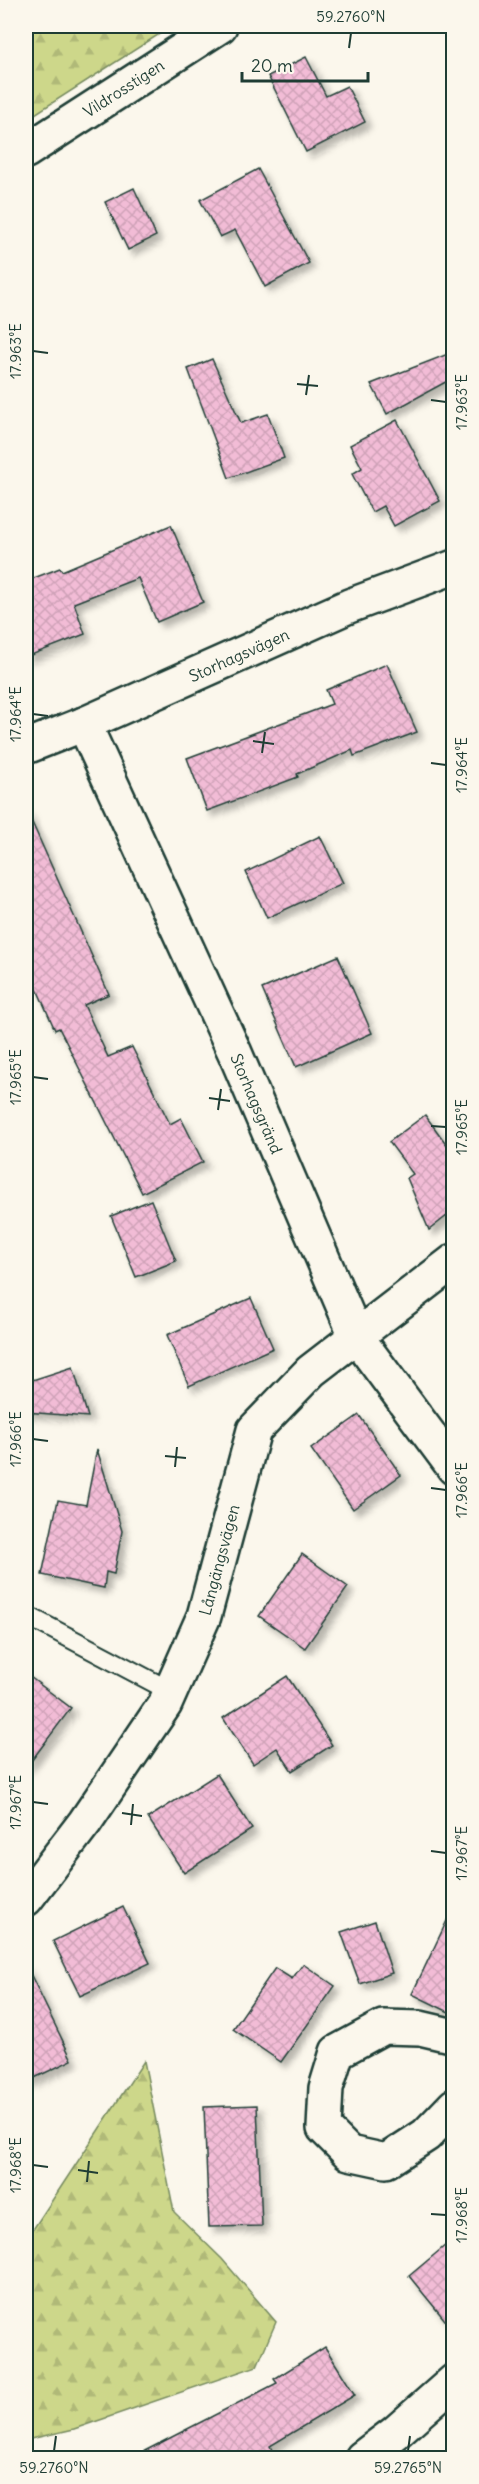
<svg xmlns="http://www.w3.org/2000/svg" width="479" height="2484" viewBox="0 0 479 2484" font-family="Delius,sans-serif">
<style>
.forest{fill:url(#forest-firs);stroke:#768a5f;stroke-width:1.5}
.building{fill:url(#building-cross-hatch);stroke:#1f3d34;stroke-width:1.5;filter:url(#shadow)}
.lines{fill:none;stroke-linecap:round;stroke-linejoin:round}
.lane-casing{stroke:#1f3d34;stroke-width:22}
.street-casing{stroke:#1f3d34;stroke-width:38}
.lane{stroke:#fbf7ec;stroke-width:18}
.street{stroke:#fbf7ec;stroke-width:33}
.ticks{fill:none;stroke:#1f3d34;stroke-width:2}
.labels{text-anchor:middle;stroke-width:6;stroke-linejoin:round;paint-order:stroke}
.street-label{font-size:16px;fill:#1f3d34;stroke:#fbf7ec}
.neatline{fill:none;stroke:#1f3d34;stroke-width:2}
.ticks-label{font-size:15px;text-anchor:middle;fill:#1f3d34}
</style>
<defs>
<pattern id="forest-firs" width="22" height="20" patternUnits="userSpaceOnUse" patternTransform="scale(1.5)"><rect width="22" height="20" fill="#cdd78a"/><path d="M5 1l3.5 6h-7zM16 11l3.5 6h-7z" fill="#b0b978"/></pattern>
<pattern id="building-cross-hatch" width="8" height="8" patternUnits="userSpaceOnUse" patternTransform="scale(1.5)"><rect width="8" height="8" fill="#f2bcd6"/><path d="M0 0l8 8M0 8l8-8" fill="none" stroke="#cfa2b8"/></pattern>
<filter id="shadow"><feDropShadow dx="5.5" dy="5.5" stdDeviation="3" flood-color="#0004"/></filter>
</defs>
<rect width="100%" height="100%" fill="#fbf7ec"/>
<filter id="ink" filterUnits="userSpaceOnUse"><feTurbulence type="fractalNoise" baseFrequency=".0167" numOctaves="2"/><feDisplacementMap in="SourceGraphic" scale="12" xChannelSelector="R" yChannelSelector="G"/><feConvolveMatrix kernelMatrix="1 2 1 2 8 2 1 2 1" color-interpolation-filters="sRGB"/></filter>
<g filter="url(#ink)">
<g class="forest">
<path d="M26,26H172L35,114L26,102Z"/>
<path d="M144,2061L174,2212L222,2259L276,2322L257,2366L74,2429L26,2440V2240Z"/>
</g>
<g class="building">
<path d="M306,57L326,96L347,86L365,122L306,152L268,76Z"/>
<path d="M258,169L309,263L265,287L235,230L220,237L200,200Z"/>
<path d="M134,188L156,236L128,250L105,202Z"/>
<path d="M453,352V378L387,414L371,384Z"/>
<path d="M212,359L241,423L268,414L284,458L229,478L188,369Z"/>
<path d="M397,420L440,501L394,526L383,506L372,512L352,474L362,468L350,445Z"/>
<path d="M171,525L203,602L157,622L138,578L74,603L85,634L26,657V581L60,568L62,571Z"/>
<path d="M387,664L417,732L354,756L352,750L297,774L298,777L207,811L187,758L332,704L326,690Z"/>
<path d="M26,809L109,994L84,1005L108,1057L132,1047L170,1124L181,1118L203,1162L142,1193L59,1028L55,1030L26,964Z"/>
<path d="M320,836L343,883L267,918L246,872Z"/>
<path d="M338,956L372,1033L296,1067L262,989Z"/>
<path d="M425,1115L453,1153V1211L429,1230L407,1178L413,1174L389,1142Z"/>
<path d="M151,1200L176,1261L136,1277L111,1216Z"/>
<path d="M251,1298L273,1348L189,1386L167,1335Z"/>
<path d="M73,1367L88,1417L26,1412V1382Z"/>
<path d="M359,1415L401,1475L353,1509L311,1449Z"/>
<path d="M97,1449L122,1531L114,1574L106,1572L104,1588L42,1575L58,1500L86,1505Z"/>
<path d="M302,1554L348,1587L305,1648L259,1616Z"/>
<path d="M26,1674L71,1708L26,1768Z"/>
<path d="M287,1676L332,1745L292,1771L277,1748L253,1764L223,1718Z"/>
<path d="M217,1774L252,1829L184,1873L148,1818Z"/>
<path d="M123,1907L150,1963L80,1996L53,1941Z"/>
<path d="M453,1908V2014L412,1994Z"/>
<path d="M375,1921L392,1973L360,1984L341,1932Z"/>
<path d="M303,1964L335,1986L281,2062L233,2029L275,1968L292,1979Z"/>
<path d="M26,1965L72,2060L26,2082Z"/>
<path d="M257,2105L262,2226L209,2227L204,2107Z"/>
<path d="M453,2239V2330L409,2276Z"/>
<path d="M325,2347L355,2395L270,2446L276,2458H131L277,2383L274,2379Z"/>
</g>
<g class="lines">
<g class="lane-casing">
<path id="lane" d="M26,1615L170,1691"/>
</g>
<g class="street-casing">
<g id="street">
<path id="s1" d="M26,151L220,26"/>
<path id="s2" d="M84,724L235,1053L356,1336L454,1468"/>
<path id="s3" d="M26,747L84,724L349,606L454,567"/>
<path id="s4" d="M26,1899L85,1822L165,1704L204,1616L254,1430L311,1371L454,1261"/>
<path d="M454,2036L420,2028L383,2027L337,2052L326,2088L324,2128L349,2153L386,2161L426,2135L454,2106"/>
<path d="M362,2458L395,2433L454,2381"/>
</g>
</g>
<use href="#lane" class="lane"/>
<use href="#street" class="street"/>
</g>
</g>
<path class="ticks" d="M349,48L351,33M33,351L48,353M297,384L318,386M306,395L309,375M431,400L446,402M33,714L48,716M253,741L274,744M262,753L265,732M431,763L446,765M33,1077L48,1079M209,1098L230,1101M218,1110L221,1089M431,1126L446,1127M33,1439L48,1441M165,1456L186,1458M175,1467L177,1447M431,1488L446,1490M33,1802L48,1804M122,1813L142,1816M131,1825L133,1804M431,1851L446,1853M33,2165L48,2167M78,2170L98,2173M87,2182L89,2161M431,2214L446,2215M54,2451L56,2436M408,2451L410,2436"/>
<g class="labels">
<g class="street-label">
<text dy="6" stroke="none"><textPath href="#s1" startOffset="116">Vildrosstigen</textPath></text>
<text dy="6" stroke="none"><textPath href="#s3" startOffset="232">Storhagsvägen</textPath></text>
<text dy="6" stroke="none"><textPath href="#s2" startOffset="417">Storhagsgränd</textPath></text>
<text dy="6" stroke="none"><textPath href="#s4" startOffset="394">Långängsvägen</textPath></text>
</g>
</g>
<rect width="479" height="2484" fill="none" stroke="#fbf7ec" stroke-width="66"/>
<path d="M242 72v9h126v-9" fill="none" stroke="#1f3d34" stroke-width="3"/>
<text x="251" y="72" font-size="18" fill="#1f3d34" stroke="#fbf7ec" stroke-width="4.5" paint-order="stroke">20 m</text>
<rect x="33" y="33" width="413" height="2418" class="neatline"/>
<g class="ticks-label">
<text x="351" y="22">59.2760°N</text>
<text transform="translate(16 351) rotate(-90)" y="5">17.963°E</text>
<text transform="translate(462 402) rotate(-90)" y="5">17.963°E</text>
<text transform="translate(16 714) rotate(-90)" y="5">17.964°E</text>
<text transform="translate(462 765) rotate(-90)" y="5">17.964°E</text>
<text transform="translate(16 1077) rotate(-90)" y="5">17.965°E</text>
<text transform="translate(462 1127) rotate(-90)" y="5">17.965°E</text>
<text transform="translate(16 1439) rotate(-90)" y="5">17.966°E</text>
<text transform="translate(462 1490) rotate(-90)" y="5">17.966°E</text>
<text transform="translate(16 1802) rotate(-90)" y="5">17.967°E</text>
<text transform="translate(462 1853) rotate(-90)" y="5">17.967°E</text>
<text transform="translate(16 2165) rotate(-90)" y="5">17.968°E</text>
<text transform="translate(462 2215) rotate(-90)" y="5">17.968°E</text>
<text x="54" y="2473">59.2760°N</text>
<text x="408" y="2473">59.2765°N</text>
</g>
</svg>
